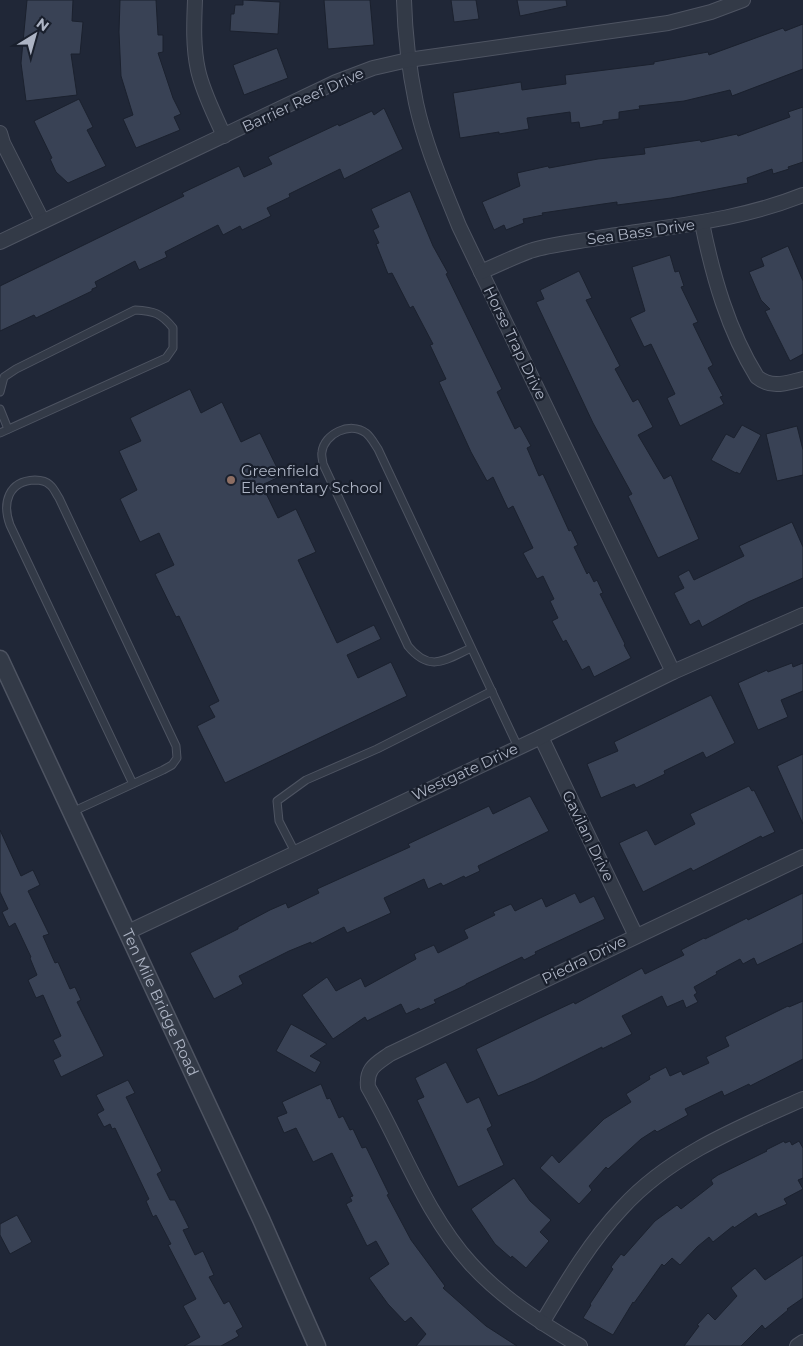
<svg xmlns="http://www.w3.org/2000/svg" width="803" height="1346" viewBox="0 0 803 1346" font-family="Montserrat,sans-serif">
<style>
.building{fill:#394255;stroke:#1b212e}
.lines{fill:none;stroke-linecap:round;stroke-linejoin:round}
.service-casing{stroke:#4e5462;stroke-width:9}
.minor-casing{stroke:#4e5462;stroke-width:16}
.tertiary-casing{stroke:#4e5462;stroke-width:19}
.service{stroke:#333a47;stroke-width:7}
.minor{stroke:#333a47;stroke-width:14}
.tertiary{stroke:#333a47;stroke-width:16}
.education-dot{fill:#8d6e63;stroke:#191f2c;stroke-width:2}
.labels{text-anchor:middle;stroke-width:4.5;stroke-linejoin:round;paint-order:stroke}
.street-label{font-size:15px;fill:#adb4c4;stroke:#191f2c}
.poi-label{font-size:15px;fill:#adb4c4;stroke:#191f2c;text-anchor:start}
</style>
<rect width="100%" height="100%" fill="#202737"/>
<g class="building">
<path d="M27,0H73L72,21L83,22L80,54H71L77,95L26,101L21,63Z"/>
<path d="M120,0H156L158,35H163V52L158,53L173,98L181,114L174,117L180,130L136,148L123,119L133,115L121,76L119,32Z"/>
<path d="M243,0L280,2L278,34L230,31L231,14H234L235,5H243Z"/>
<path d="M324,0H370L374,45L328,49Z"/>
<path d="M451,0H476L479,19L454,22Z"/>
<path d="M517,0H566L567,6L520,16Z"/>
<path d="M803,24V69L732,96L730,90L684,101L639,106L640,109L619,112V119L603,121V124L580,128L579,122L571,123L570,112L527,118L529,129L499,134V132L460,138L453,93L521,82L522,90L566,84L565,75L654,64V62L708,52L709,55L783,28L785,31Z"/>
<path d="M277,48L288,78L244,95L233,65Z"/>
<path d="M79,99L93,127L87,130L106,166L68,183L56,172L50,159L52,158L34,121Z"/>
<path d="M803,107V162L788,167L789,169L773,174L772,169L747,178L748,183L671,198L617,205V202L603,204L542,213L543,215L523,219L524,223L506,230L504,225L494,230L482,202L520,186L517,173L548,166L549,168L598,159L645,154L644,148L700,140L701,142L737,134L738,136L790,117L788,112Z"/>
<path d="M384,108L403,149L344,179L340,169L289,194L290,197L267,208L271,216L242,230L240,226L223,235L218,225L165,252L167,257L139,270L135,261L95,282L97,287L92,289V291L36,318L34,315L0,331V286L184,196L182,193L239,166L244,177L272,164L268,157L338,124L339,126L372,111L374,115Z"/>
<path d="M410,191L433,246L448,273L446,274L502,389L497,392L515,429L520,426L531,446L527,448L539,476L543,474L569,531L571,530L578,545L574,547L587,574L589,572L594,582L597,580L603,593L600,594L625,644L624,645L631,658L594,677L589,666L582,670L566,640L563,642L552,621L558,618L550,601L554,599L543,576L537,579L523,553L533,548L513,506L508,509L493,477L487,481L471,452L439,382L446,379L430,345L433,344L413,306L410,308L392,273L388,274L376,244L379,243L373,230L379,227L371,209Z"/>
<path d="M788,246L803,281V354L790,361L765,311L770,309L761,300L749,272L764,266L761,258Z"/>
<path d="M670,255L675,272L679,271L684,286L681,287L698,322L693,324L713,365L708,368L723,396L720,397L724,404L680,426L667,398L675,394L651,344L644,347L630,318L645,311L632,267Z"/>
<path d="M579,271L592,298L586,300L620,366L615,369L633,402L638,399L653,427L638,435L664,479L671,475L699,539L658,558L628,496L632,494L593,423L536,302L544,299L540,290Z"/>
<path d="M190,389L201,413L222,402L241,442L260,433L281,476L262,485L278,518L296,509L316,552L298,560L337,643L374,625L381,639L347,655L358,678L391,662L407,696L225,783L197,726L215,717L209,706L219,701L179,616L176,617L155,574L174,565L159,533L140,542L120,499L137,490L119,451L141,441L130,418Z"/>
<path d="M742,425L761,435L740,474L736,472V473L711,460L726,434L734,438Z"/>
<path d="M797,426L803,450V475L777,481L766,434Z"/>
<path d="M792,522L803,547V578L748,602L702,627L699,620L690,625L674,593L684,588L678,576L689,570L694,580L744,556L739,546Z"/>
<path d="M792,663L793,667L803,663V691L781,700L788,717L758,730L738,683L767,670L768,672Z"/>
<path d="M711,695L735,743L706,758L703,752L664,771L665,774L636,788L634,784L601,798L587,764L618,751L614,742Z"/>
<path d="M803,754V824L777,766Z"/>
<path d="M749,786L752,791L754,790L775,832L762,838L761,836L693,871L691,868L643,892L619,843L647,830L655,845L695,824L690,814Z"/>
<path d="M530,796L549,831L478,866L480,871L465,878L464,876L443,886L441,883L428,889L424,879L384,898L391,913L347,933L344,927L311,944V942L289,951L239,976L243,984L214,999L190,953L238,929V927L270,910L286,903L288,908L319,893L317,889L410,847L408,844L489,806L493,814Z"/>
<path d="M0,830L21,876L33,870L40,885L28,891L49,934L43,936L55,963L58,962L70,989L75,987L81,1000L77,1002L104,1056L61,1077L53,1060L61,1056L53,1040L61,1036L43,995L36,998L28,980L37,975L30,958L31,957L15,923L9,927L2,912L8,909L0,892Z"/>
<path d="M575,893L580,903L594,896L605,919L535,952L536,954L524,960L522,957L466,984V985L434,1000L436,1003L420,1010L419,1008L406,1014L401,1004L367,1021L365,1017L333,1039L302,995L327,977L336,991L361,978L365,987L416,959L414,954L434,945L438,953L468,938L464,930L495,915L493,912L511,904L515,911L542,898L546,907Z"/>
<path d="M803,893V943L757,965L754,958L743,964L740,959L716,972L717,974L694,987L697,993L694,995L698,1002L686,1008L683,1000L667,1007L662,996L622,1016L632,1034L602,1049V1047L534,1081L498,1096L476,1049L540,1018L574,1002L575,1004L642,968L645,974L684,955L681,950L704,938L705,939L747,918L748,920Z"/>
<path d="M803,1001V1059L750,1086L749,1084L724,1096L722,1091L685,1109L688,1115L657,1132L655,1130L641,1139L608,1169L606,1167L589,1186L592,1190L579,1204L540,1168L552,1155L559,1163L604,1119L631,1102L626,1094L650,1079L649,1076L666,1067L670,1076L681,1071L683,1075L709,1063L706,1057L729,1046L725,1037L788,1006L789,1007Z"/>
<path d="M291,1024L327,1044L310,1056L321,1062L315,1073L276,1051Z"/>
<path d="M446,1062L467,1103L479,1097L492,1126L487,1129L504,1165L458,1187L417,1100L424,1097L415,1078Z"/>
<path d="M128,1080L135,1093L126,1097L162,1171L157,1174L170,1200H175L189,1228L183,1230L195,1255L203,1251L214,1275L209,1277L224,1304L229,1301L243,1327L236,1331L239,1336L221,1346H184L200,1337L183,1306L196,1299L168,1245L171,1244L156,1215L153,1217L146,1201L149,1199L115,1128L112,1129L110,1124L104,1127L97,1114L104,1110L96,1095Z"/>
<path d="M321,1084L327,1099L330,1098L339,1118L343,1116L350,1130L353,1129L362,1148L366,1147L389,1194L387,1195L411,1240L445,1286L443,1288L486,1326L517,1346H416L426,1334L411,1317L405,1322L388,1304L369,1278L389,1264L376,1241L367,1246L346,1204L352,1201L350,1197L353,1196L332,1153L313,1162L296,1128L284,1133L277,1117L287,1113L282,1102Z"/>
<path d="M784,1141L785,1143L790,1141L792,1145L799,1141L803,1148V1178L798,1180L803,1189L784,1199L787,1204L758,1217L756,1213L734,1228L733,1226L713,1242L709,1237L697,1247L680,1265L672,1258L664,1266L662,1264L634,1303L633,1302L613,1335L583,1318L591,1305L590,1304L613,1269L611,1267L621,1254L624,1256L655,1221L677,1205L681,1209L708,1188L713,1184L711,1180L718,1175L767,1151L766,1150Z"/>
<path d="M514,1178L530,1201L551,1220L540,1232L549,1241L526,1268L512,1256L511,1258L495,1244L471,1209Z"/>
<path d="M17,1215L32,1242L10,1254L0,1235V1224Z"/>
<path d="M803,1255V1298L787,1309L788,1310L765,1329L762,1325L741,1346H684L699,1326L697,1325L708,1313L715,1320L737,1296L731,1288L755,1268L765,1280Z"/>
</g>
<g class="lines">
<g class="service-casing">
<g id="service">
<path d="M0,392L4,377L16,369L135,310C154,311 161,313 173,328V348L166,358L0,433"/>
<path d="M0,409L8,429"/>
<path d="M471,648C445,660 430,673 408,646L323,464C323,461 321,456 322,452C324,434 350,421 366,433C371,437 374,443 378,449L518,747"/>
<path d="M72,812L163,770L172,765L177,758L176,746L59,498C56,494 54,488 50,485C46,481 40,480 35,480C8,481 2,503 10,525L133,784"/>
<path d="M295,852L279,821L277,801L306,780L377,749L492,691"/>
</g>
</g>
<g class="minor-casing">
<g id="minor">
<path d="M195,0C194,24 193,47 198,70C203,93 215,115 224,136"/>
<path d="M404,0C405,35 409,69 416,103C425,145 443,186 459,226L673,672"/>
<path d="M0,133L3,143L42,220"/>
<path d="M702,223C713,277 728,330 757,377C772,389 786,383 803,379"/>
<path d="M0,242L336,82L373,68L408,60L668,23L711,12L743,0"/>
<path d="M481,272C497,265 514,257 530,251C552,244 576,242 598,238C669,226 735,222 803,195"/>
<path d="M541,737L636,936"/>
<path d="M128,932L541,737L673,672L803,615"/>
<path d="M542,1323C566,1283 590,1242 622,1208C670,1155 740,1127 803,1099"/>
<path d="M580,1346C541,1323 502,1298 471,1264C425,1213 402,1146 368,1087C366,1068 376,1064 390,1054L803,857"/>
<path d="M797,1346L803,1342"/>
</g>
</g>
<g class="tertiary-casing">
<g id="tertiary">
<path id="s1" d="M0,659L261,1219L317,1346"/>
</g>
</g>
<use href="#service" class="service"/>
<use href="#minor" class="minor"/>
<use href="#tertiary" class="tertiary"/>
</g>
<circle class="education-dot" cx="231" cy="480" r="5"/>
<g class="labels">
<g class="street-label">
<text transform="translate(303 100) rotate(-25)" y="5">Barrier Reef Drive</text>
<text transform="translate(641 232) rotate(-8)" y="5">Sea Bass Drive</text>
<text transform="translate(515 343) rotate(64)" y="5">Horse Trap Drive</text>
<text transform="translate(465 772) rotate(-25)" y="5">Westgate Drive</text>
<text transform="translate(588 836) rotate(64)" y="5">Gavilan Drive</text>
<text transform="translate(584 960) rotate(-26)" y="5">Piedra Drive</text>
<text dy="5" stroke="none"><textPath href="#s1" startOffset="379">Ten Mile Bridge Road</textPath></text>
</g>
<g class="poi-label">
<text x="241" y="476">Greenfield<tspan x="241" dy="17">Elementary School</tspan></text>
</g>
</g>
<g transform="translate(35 35) rotate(37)" stroke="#191f2c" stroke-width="4" paint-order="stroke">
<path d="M0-4L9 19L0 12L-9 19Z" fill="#adb4c4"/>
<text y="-8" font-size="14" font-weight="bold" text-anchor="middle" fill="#adb4c4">N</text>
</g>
</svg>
